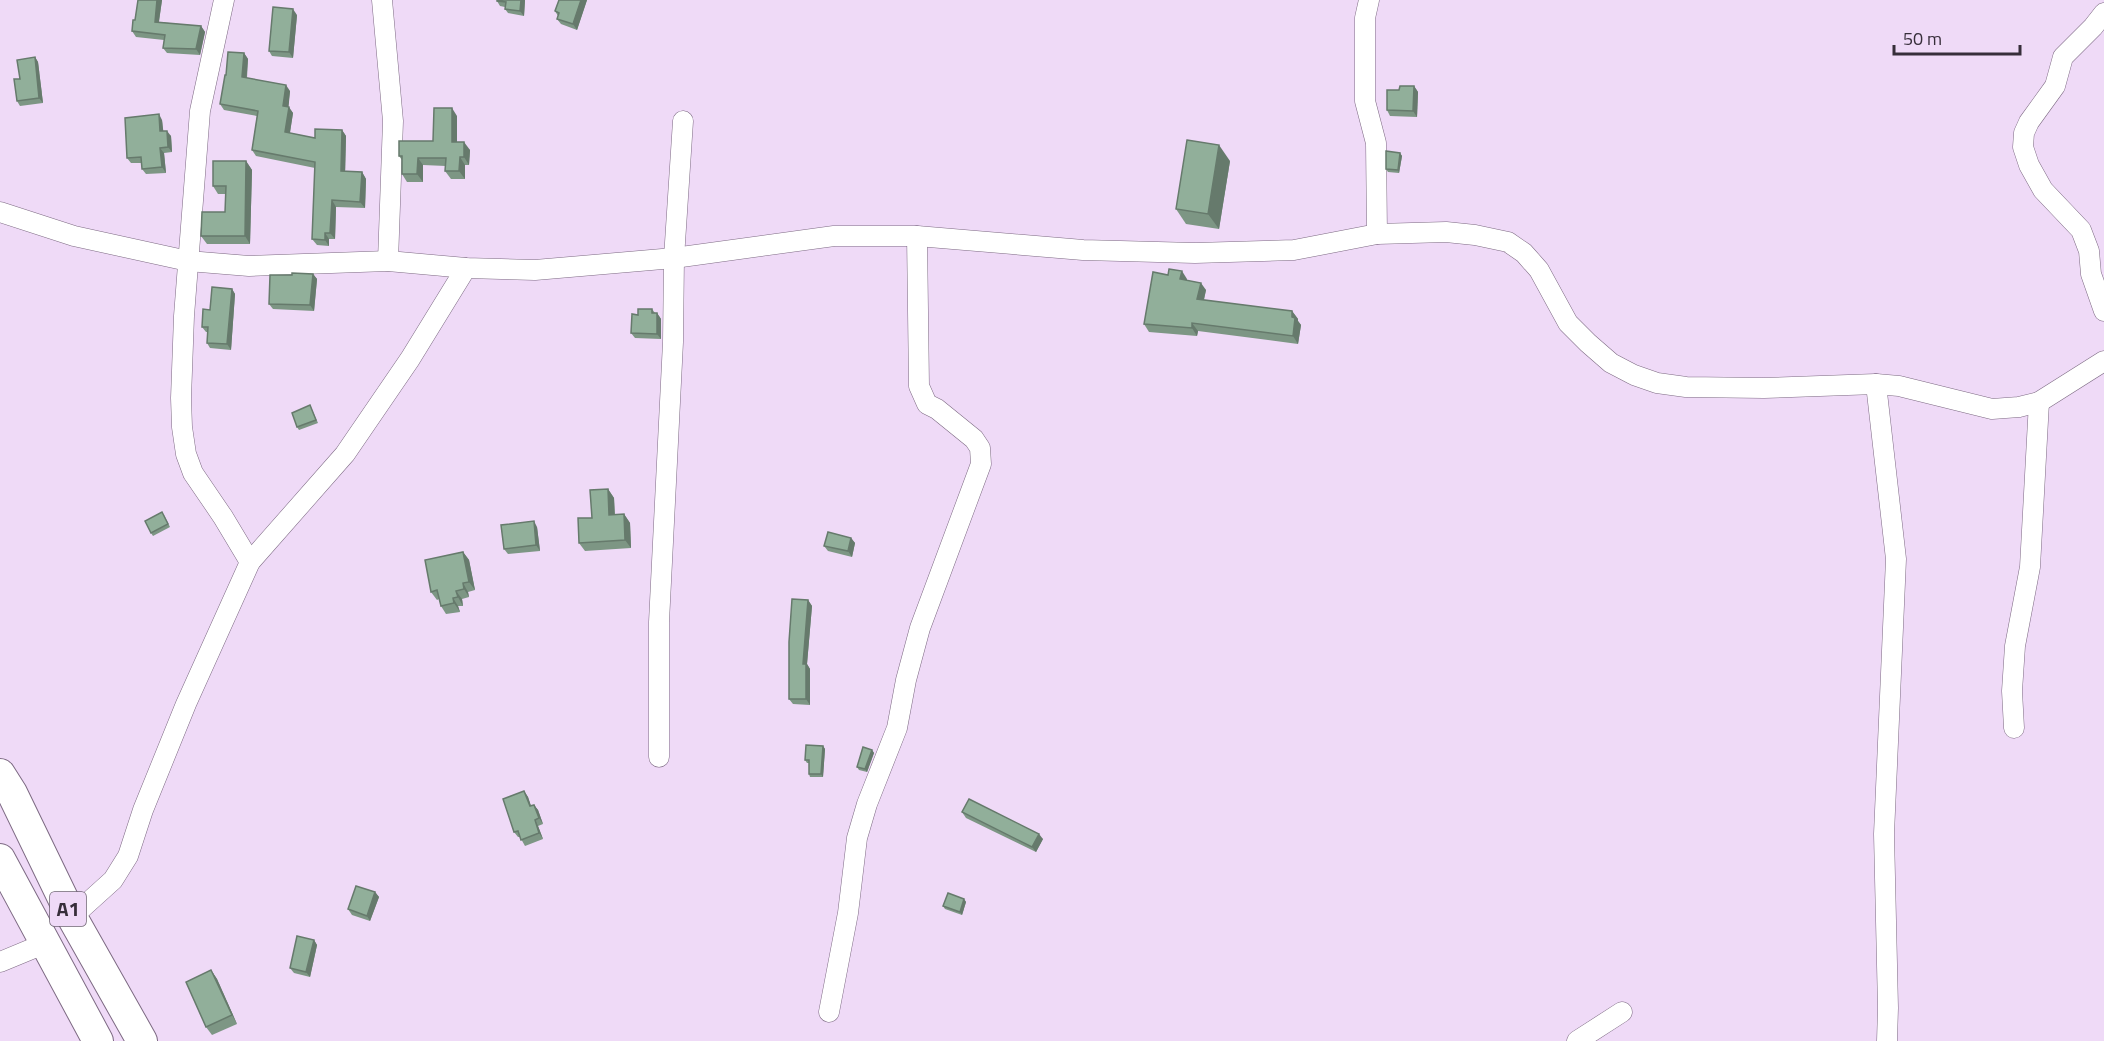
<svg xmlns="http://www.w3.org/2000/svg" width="2104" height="1041" viewBox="0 0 2104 1041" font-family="'Titillium Web',sans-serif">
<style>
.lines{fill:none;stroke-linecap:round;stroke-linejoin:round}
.minor-casing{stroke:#7d6a83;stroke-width:21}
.highway-casing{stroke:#7d6a83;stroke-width:32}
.minor{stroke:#fff;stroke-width:20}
.highway{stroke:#fff;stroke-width:30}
.wall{fill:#7d9684}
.shaded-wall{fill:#667a6c}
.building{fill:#91af9a;stroke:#667a6c;stroke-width:1.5}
.labels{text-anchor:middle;stroke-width:4.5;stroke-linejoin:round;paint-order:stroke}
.shield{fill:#efdaf7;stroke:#6e6273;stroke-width:1.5}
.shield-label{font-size:20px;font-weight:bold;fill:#372e3a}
</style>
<rect width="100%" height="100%" fill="#efdaf7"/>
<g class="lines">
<g class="minor-casing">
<g id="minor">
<path d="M224,0L200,111L184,316L181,398L182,427L186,454L193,473L223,517L250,562"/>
<path d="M382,0L393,121L388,261"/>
<path d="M1369,0L1365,18V101L1376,143L1377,234"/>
<path d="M2104,13L2093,27L2063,57L2055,86L2029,122L2024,133L2023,147L2029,165L2043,190L2081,230L2089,251L2091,274L2104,311"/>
<path d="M0,212L74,236L188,261L249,266L388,261L466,268L535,270L674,258L834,236H917L1083,250L1195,253L1294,250L1377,234L1446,232L1475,235L1508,242L1524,253L1539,270L1568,323L1588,343L1611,363L1634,375L1657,383L1686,387L1764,388L1876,384L1899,386L1992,409L2019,407L2039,402L2104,361"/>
<path d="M1876,384L1896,559L1884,834L1888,1008L1887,1041"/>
<path d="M2014,728L2012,691L2015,646L2030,567L2039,402"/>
<path d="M659,757V622L673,342L674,258L683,121"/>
<path d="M72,917L113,880L128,856L143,810L186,704L250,562L345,454L410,359L466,268"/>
<path d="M0,962L46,943"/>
<path d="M829,1012L848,913L857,838L867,804L897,728L906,680L920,628L981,464L980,448L974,439L937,409L927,404L919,386L917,236"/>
<path d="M1577,1041L1622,1012"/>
</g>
</g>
<g class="highway-casing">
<g id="highway">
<path d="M0,774L12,793L72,917L142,1041"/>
<path d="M0,859L98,1041"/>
</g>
</g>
<use href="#minor" class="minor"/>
<use href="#highway" class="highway"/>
</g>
<g class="wall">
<path d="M138,0H162L159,22L201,26L205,32L200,55L167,53L163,48L164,40L136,37L132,31L135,20Z"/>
<path d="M525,0L524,16L508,13L505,9V7L500,6L497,1Z"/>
<path d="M559,0H587L577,30L561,24L557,19L558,16L555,11Z"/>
<path d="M297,15L293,58L272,56L269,51Z"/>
<path d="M244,53L248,59L247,78L290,91L288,107L293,113L290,133L315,138L342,130L346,136L345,172H362L366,179L365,208L336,207L335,239H329V246L317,245L312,239L315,168L256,156L252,150L257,116L224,110L220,104L226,75Z"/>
<path d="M35,57L38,62L43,103L20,106L17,101L20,79Z"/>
<path d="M1414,86L1418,92L1417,117L1390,116L1387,110L1399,90Z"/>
<path d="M457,116V142L470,150L469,165H465V179H451L445,171L446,166L423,165V182H407L402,174V160L399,156L433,141Z"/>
<path d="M162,120L163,131L171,136L172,152L164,153L166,173L146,174L142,169V163H131L127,158Z"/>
<path d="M1400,153L1402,156L1399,173L1388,172L1386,169Z"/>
<path d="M246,161L252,170L250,244H207L201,236L225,212L226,194H218L213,186Z"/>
<path d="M1230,161L1219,229L1186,224L1176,209Z"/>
<path d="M313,274L317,279L314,311L273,309L269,304L292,275Z"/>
<path d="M1187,279V280L1206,290L1204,300L1292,311L1298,319V321L1301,325L1298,344L1198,331L1197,336L1149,332L1144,324Z"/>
<path d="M232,289L235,294L231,350L210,348L207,343L208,332H206L202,327L210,310Z"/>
<path d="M652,309L655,313H657L661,319V339L635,338L631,333L638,315Z"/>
<path d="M310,405L318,423L299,430L297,427Z"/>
<path d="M608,489L614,498L615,515L624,514L630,523L631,548L585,551L579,543L592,518Z"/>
<path d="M164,515L170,527L153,536L151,533Z"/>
<path d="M537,527L540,551L508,554L504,549Z"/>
<path d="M851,538L855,543L852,557L828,551L824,546Z"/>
<path d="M463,552L469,560L475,590L468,592L469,597L462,599L463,606H458L460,612L446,614L441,606L439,599L437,600L431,592Z"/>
<path d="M808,600L812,606L807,664L810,669V705L793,704L789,699Z"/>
<path d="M823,746L825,749L823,777H810L809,774V763H807L805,760Z"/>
<path d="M872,750L874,753L867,772L859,770L857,767Z"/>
<path d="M524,791L528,797L531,806L534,805L538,810L543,824L538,826L543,839L525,846L520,837H518L514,832Z"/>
<path d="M962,812L1043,839L1036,852L966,818Z"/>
<path d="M375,892L379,897L370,921L352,915L348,909Z"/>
<path d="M964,899L966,902L962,915L945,909L943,906Z"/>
<path d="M314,940L317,945L310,977L294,973L290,968Z"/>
<path d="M211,970L217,979L237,1024L212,1035L206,1027Z"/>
</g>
<g class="shaded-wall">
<path d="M157,0H162L158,27L155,22Z"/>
<path d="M521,0H525L524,16L520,11Z"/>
<path d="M581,0H587L577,30L573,24Z"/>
<path d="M293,9L297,15L293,58L289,52Z"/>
<path d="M201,26L205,32L200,55L196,49Z"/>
<path d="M244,53L248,59L246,84L242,77Z"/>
<path d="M35,57L38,62L43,103L39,98Z"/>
<path d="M286,85L290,91L288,113L283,106Z"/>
<path d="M1414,86L1418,92L1417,117L1413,111Z"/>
<path d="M289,107L293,113L289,138L285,132Z"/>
<path d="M452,108L457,116V149L452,142Z"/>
<path d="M159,114L162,120L164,137L160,131Z"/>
<path d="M342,130L346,136L345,177L341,171Z"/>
<path d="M167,131L171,136L172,152L168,147Z"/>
<path d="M464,142L470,150L469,165L464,157Z"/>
<path d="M1219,145L1230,161L1219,229L1208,214Z"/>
<path d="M160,148L164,153L166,173L162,167Z"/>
<path d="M1400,153L1402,156L1399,173L1398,170Z"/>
<path d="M460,157L465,165V179L459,171Z"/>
<path d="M418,158L423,165V182L417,174Z"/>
<path d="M246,161L252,170L250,244L245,236Z"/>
<path d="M362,172L366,179L365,208L360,202Z"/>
<path d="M332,200L336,207L335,239L330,233Z"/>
<path d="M325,233L329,239V246L325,240Z"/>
<path d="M1182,271L1187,279L1186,287L1180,279Z"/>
<path d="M313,274L317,279L314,311L310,305Z"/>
<path d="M1201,283L1206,290L1202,307L1197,299Z"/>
<path d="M232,289L235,294L231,350L227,344Z"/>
<path d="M1292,311L1298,319V321L1301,325L1298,344L1293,336Z"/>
<path d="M657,313L661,319V339L657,334Z"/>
<path d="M1192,323L1198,331L1197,336L1192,328Z"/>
<path d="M608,489L614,498L615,523L609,515Z"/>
<path d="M624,514L630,523L631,548L625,540Z"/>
<path d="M534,521L537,527L540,551L536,545Z"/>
<path d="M851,538L855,543L852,557L848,551Z"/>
<path d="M463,552L469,560L475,590L469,582Z"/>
<path d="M463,583L468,592L469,597L464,589Z"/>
<path d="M456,591L462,599L463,606L458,597Z"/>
<path d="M453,598L458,606L460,612L454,603Z"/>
<path d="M808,600L812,606L807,664L810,669V705L806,699L803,664Z"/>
<path d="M823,746L825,749L823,777L821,774Z"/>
<path d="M872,750L874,753L867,772L865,769Z"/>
<path d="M524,791L528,797L533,812L530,806Z"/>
<path d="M534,805L538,810L543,824L539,818Z"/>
<path d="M535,820L538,826L543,839L539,833Z"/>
<path d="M1039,834L1043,839L1036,852L1032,847Z"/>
<path d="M375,892L379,897L370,921L367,916Z"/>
<path d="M964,899L966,902L962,915L960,912Z"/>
<path d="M314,940L317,945L310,977L306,972Z"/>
<path d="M211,970L217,979L237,1024L232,1015Z"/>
</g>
<g class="building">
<path d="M138,0H157L155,22L201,26L196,49L163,48L165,35L132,31L133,20H135Z"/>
<path d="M497,0H521L520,11L505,9L506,2L497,1Z"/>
<path d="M559,0H581L573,24L557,19L559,13L555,11Z"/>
<path d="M273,7L293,9L289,52L269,51Z"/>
<path d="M228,52L244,53L242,77L286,85L283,106L289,107L285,132L315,138V129L342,130L341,171L362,172L360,202L332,200L330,233H325V240L312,239L315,162L252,150L258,111L220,104L225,75H226Z"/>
<path d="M35,57L39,98L17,101L14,79H20L17,60Z"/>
<path d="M1400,86H1414L1413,111L1387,110V90H1399Z"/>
<path d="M434,108H452V142H464V157H460L459,171H445L446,158H418L417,174H402V156H399V141H433Z"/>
<path d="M159,114L160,131H167L168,147L160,148L162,167L142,169L141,157L127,158L125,118Z"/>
<path d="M1187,140L1219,145L1208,214L1176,209Z"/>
<path d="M1386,151L1400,153L1398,170L1386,169Z"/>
<path d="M213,161H246L245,236H201L202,212H225L226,186H213Z"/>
<path d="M1169,269L1182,271L1180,279L1201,283L1197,299L1292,311V317L1295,318L1293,336L1192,323V328L1144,324L1153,272L1168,275Z"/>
<path d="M292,273L313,274L310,305L269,304L270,275H292Z"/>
<path d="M212,287L232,289L227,344L207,343L208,327H202L203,309L210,310Z"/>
<path d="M638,309H652V313H657V334L631,333L632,314L638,315Z"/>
<path d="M310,405L316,420L297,427L292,413Z"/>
<path d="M608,489L609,515L624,514L625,540L579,543L578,518H592L590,490Z"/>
<path d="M162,512L168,524L151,533L145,521Z"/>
<path d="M534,521L536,545L504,549L501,525Z"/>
<path d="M828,532L851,538L848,551L824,546Z"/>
<path d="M463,552L469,582L463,583L464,589L456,591L458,597L453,598L454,603L441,606L437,590L431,592L425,560Z"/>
<path d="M792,599L808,600L803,664H806V699H789V642Z"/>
<path d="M806,745L823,746L821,774H809V760H805Z"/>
<path d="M863,747L872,750L865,769L857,767Z"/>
<path d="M524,791L530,806L534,805L539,818L535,820L539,833L521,840L518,831L514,832L503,799Z"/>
<path d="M969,799L1039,834L1032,847L962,812Z"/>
<path d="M356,886L375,892L367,916L348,909Z"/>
<path d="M948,893L964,899L960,912L943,906Z"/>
<path d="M297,936L314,940L306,972L290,968Z"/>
<path d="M211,970L232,1015L206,1027L186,982Z"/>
</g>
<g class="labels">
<rect class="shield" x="50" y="892" width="36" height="34" rx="4.5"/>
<g class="shield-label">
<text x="68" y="916">A1</text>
</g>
</g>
<path d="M1894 45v9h126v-9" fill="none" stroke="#372e3a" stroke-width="3"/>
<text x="1903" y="45" font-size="18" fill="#372e3a" stroke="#efdaf7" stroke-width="4.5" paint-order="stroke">50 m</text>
</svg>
